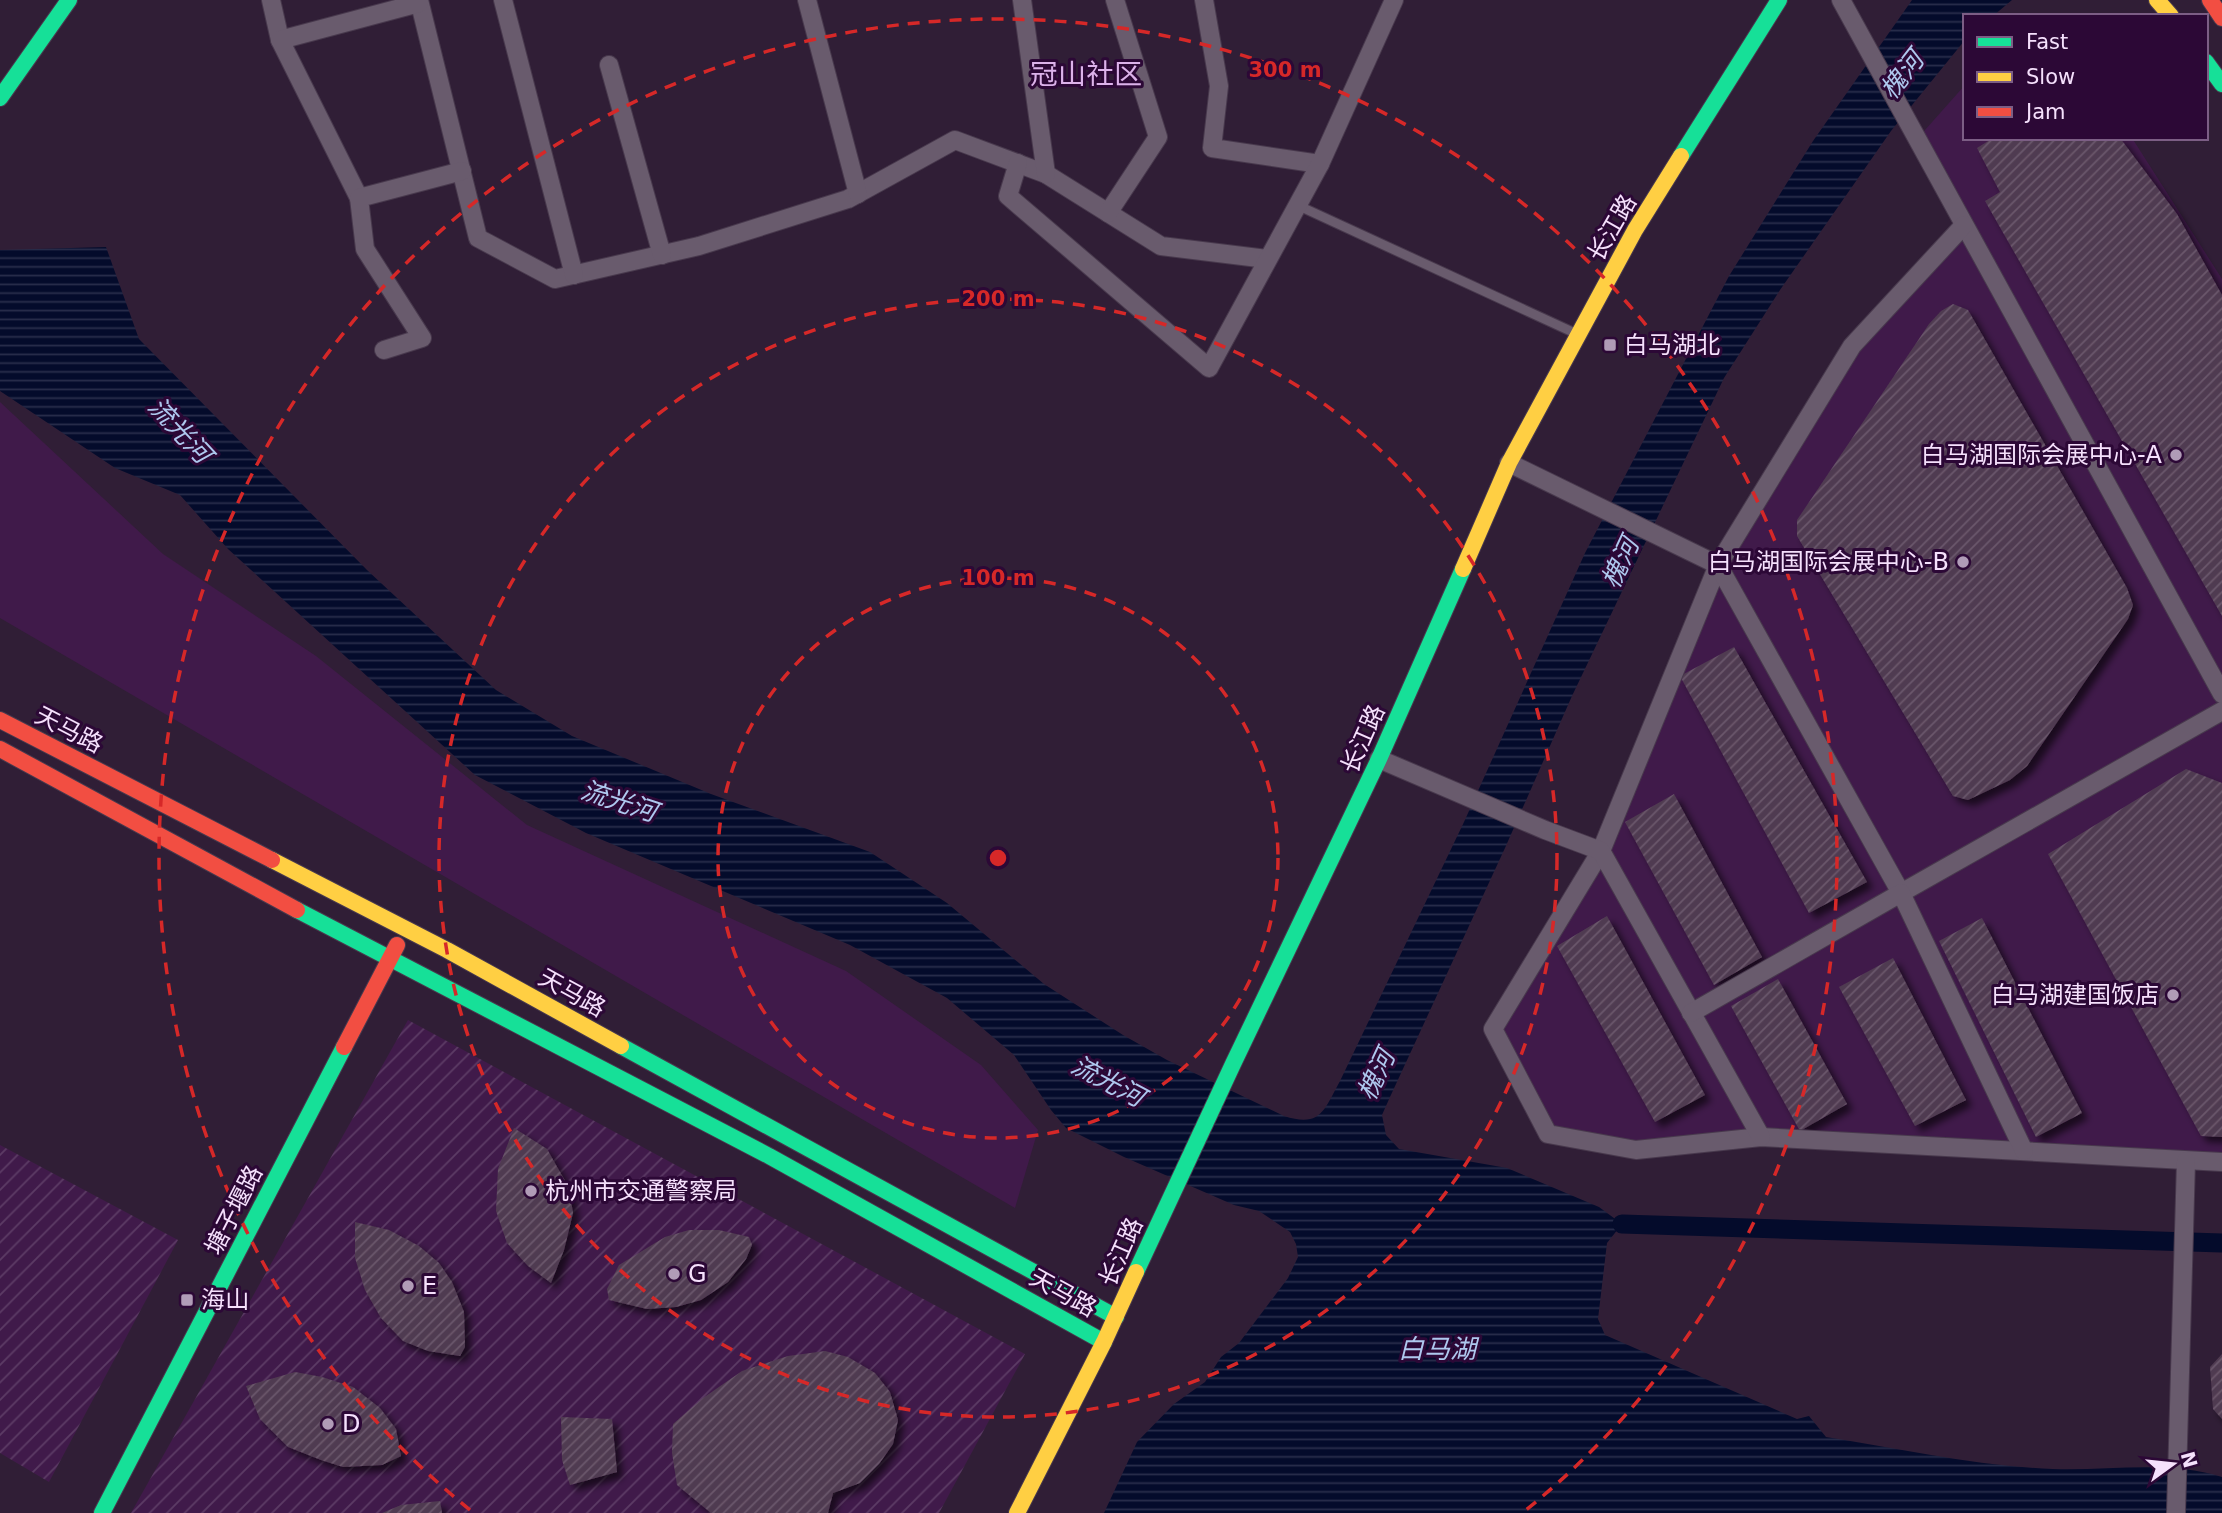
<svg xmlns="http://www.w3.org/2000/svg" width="2222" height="1513" viewBox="0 0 2222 1513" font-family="'DejaVu Sans','Noto Sans SC',sans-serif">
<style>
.built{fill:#401a4a}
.industrial{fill:url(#industrial-furrows)}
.water{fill:url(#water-rules)}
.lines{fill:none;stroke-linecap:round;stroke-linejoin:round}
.canal{stroke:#040b2b;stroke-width:19}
.building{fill:url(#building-hatch);filter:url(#shadow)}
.lane-casing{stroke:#48394d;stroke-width:11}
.street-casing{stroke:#48394d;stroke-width:20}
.fast-casing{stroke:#48394d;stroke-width:18}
.slow-casing{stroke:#48394d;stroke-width:18}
.jam-casing{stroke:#48394d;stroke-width:18}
.lane{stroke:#695b6d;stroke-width:9}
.street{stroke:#695b6d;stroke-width:18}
.fast{stroke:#16e098;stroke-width:16}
.slow{stroke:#ffcf43;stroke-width:16}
.jam{stroke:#f24e42;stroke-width:16}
.ring{fill:none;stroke:#d62828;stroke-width:3.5;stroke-dasharray:12 9}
.poi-dot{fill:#b09cb7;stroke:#2c0836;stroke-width:2.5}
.labels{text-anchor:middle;stroke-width:6;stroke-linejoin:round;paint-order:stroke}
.street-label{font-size:24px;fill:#f5e0fc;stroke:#2c0836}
.poi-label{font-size:24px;fill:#f5e0fc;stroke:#2c0836;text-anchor:start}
.water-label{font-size:26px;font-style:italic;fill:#aec8ee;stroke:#2c0836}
.quarter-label{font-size:28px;fill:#dcb2ea;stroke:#2c0836}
.centre{fill:#d62828;stroke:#2c0836;stroke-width:3.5}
.ring-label{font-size:21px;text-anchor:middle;font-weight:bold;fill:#d62828;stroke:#2c0836;stroke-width:6;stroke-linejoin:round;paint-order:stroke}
</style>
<defs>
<pattern id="industrial-furrows" width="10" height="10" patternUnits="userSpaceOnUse" patternTransform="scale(1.75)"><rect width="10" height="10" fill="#401a4a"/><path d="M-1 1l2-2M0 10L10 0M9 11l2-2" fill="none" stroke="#5c3b65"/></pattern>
<pattern id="water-rules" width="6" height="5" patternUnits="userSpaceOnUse" patternTransform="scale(1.75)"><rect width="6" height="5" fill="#040b2b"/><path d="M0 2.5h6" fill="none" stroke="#292e4b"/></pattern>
<pattern id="building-hatch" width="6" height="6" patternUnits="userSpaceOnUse" patternTransform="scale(1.75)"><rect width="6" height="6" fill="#503b51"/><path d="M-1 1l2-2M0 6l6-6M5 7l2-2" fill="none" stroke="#6a576b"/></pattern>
<filter id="shadow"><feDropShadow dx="6" dy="6" stdDeviation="3.5" flood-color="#0009"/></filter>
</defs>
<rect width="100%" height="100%" fill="#301e36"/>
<g class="built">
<path d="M1965,85V138H2132L2222,279V1162L1761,1137L1636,1150L1548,1134L1493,1029L1601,851L1718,565L1852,346L1964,225L1917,139Z"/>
<path d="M0,402L163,554L316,656L527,825L846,971L981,1065L1038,1130L1015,1208L0,618Z"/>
</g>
<g class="industrial">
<path d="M408,1020L1025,1354L939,1513H131Z"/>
<path d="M0,1145L178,1240L49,1482L0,1453Z"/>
</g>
<path class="water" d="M1912,0H2012L1993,16H1965V40L1891,131L1780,290L1724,378L1572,696L1505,848L1390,1097L1382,1115L1386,1135L1399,1149L1507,1168L1599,1207L1622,1224L1607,1243L1598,1319L1605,1335L1797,1419L1809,1416L1826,1437C1901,1449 1977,1466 2053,1469C2108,1471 2169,1460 2222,1477V1513H1104L1137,1442L1174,1404L1205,1382L1221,1357L1239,1343L1288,1278L1298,1257L1296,1244L1290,1232L1259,1211L1234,1205L1124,1157L1066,1128L1051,1110L1014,1055L947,998L850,945L586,833L475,775L228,549L180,495L115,468L0,391V250L106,247L139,339L367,570L496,690L572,736L711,794L870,852L947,903L1044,984L1123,1035L1167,1060L1284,1116C1321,1128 1324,1110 1340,1081L1464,822L1585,553L1729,276L1813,141Z"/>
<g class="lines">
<path class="canal" d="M1622,1224L2222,1243"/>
</g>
<g class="building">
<path d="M1993,138H2120L2177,214L2222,295V616L1985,201L2000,192L1977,148Z"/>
<path d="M1953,304L1968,310L2127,588L2133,605L2128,619L2027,766L2010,780L1968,800L1953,796L1797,536V520L1929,324L1941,311Z"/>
<path d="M1734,647L1867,882L1809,913L1680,676Z"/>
<path d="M2186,769L2222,783V1137L2201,1136L2048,854Z"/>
<path d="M1674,794L1762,957L1714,985L1625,822Z"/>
<path d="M1607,916L1705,1095L1655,1122L1557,946Z"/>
<path d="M1982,918L2082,1113L2036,1137L1939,941Z"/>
<path d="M1893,958L1966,1100L1915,1126L1839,987Z"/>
<path d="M1778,979L1847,1104L1800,1131L1731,1006Z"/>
<path d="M514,1128L547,1149L569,1188L573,1213L564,1250L551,1283L528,1266L507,1243L496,1211L498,1169Z"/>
<path d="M355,1222L389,1230L419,1246L439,1263L452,1282L464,1312L465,1347L460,1356L428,1351L403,1341L381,1318L365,1290L355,1258Z"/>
<path d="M689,1230H719L749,1237L752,1245L746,1259L728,1282L701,1300L676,1307L647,1309L609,1300L607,1289L619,1265L665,1237Z"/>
<path d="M825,1351L848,1357L875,1373L890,1392L898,1420L893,1444L879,1464L860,1483L833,1493L828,1513H711L677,1485L672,1453L673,1424L703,1398L742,1371L788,1356Z"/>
<path d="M2222,1354V1419L2213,1409L2210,1367Z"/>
<path d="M295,1372L322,1377L353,1387L380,1408L396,1429L401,1456L382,1465L343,1467L321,1460L288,1447L260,1419L246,1386Z"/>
<path d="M561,1417L612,1419L617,1472L570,1485L562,1460Z"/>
<path d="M440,1501L442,1513H382L401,1505Z"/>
</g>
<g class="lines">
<g class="lane-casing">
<path id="lane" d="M1297,205L1577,334"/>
</g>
<g class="street-casing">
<g id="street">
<path d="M271,0L280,40"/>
<path d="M419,0L478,238L555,279L699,246L848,199L955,140L1046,174L1161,246L1267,259"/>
<path d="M503,0L574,275"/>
<path d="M807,0L858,194"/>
<path d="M1022,0L1046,174"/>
<path d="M1204,0L1219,86L1212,148L1320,164"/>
<path d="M1841,0L2222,694"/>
<path d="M609,65L662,255"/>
<path d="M1018,163L1008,196L1209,368L1320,164L1394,0"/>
<path d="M359,198L280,40L419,3"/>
<path d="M1108,213L1158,137L1115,0"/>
<path d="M1964,225L1852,346L1718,565L1601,851L1493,1029L1548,1134L1636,1150L1761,1137L2222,1162"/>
<path d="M384,350L422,338L365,249L359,198L462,171"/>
<path d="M1509,463L1718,565L1901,893L2222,711"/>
<path d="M1379,759L1545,830L1601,851L1761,1137"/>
<path d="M1691,1013L1901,893L2024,1151"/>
<path d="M2176,1513L2186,1161"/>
</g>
</g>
<g class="fast-casing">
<g id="fast">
<path d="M2206,62L2222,84"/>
<path d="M0,98L69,0"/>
<path d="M1681,156L1779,0"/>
<path d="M297,910L769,1156L1104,1342"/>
<path d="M621,1046L1116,1317"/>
<path d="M1136,1272L1233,1064L1379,759L1463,569"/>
<path d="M102,1513L344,1047"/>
</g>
</g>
<g class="slow-casing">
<g id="slow">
<path d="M2157,0L2171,16"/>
<path d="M1463,569L1509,463L1635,230L1681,156"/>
<path d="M272,860L447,950L621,1046"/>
<path d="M1017,1513L1104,1342L1136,1272"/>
</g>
</g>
<g class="jam-casing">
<g id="jam">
<path d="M2210,0L2222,18"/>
<path d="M0,720L272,860"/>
<path d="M0,749L297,910"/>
<path d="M344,1047L397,945"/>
</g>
</g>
<use href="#lane" class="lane"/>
<use href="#street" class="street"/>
<use href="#fast" class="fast"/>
<use href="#slow" class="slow"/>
<use href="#jam" class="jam"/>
</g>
<g class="ring">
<circle cx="998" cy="858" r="280"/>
<circle cx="998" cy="858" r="559"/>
<path d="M470 1510A839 839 0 1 1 1526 1510"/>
</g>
<g class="poi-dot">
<rect x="1603" y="338" width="14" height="14" rx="3.5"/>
<circle cx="2176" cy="455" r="7"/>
<circle cx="1963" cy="562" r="7"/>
<circle cx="2173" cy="995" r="7"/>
<circle cx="531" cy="1191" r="7"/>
<circle cx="674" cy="1274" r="7"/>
<circle cx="408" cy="1286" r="7"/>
<rect x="180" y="1293" width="14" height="14" rx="3.5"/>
<circle cx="328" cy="1424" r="7"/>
</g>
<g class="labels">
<g class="street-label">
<text transform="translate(1612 228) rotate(-60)" y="8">长江路</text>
<text transform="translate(69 730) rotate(27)" y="8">天马路</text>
<text transform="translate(1363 739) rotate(-66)" y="8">长江路</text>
<text transform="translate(572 993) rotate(29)" y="8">天马路</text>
<text transform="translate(234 1210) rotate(-63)" y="8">塘子堰路</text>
<text transform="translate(1121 1252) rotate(-66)" y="8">长江路</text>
<text transform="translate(1063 1293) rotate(29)" y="8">天马路</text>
</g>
<g class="poi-label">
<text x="1624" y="353">白马湖北</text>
<text x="2162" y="463" text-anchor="end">白马湖国际会展中心-A</text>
<text x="1949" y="570" text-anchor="end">白马湖国际会展中心-B</text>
<text x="2159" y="1003" text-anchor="end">白马湖建国饭店</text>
<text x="545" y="1199">杭州市交通警察局</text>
<text x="688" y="1282">G</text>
<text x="422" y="1294">E</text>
<text x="201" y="1308">海山</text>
<text x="342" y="1432">D</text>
</g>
<g class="water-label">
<text transform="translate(1902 75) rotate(-52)" y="9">槐河</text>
<text transform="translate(180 430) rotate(47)" y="9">流光河</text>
<text transform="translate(1620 563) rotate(-65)" y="9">槐河</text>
<text transform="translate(619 801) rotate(18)" y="9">流光河</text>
<text transform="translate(1376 1075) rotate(-65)" y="9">槐河</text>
<text transform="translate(1108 1081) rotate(28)" y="9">流光河</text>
<text x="1437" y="1358">白马湖</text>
</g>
<g class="quarter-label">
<text x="1086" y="84">冠山社区</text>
</g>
</g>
<circle cx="998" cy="858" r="10" class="centre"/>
<g class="ring-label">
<text x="1285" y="77">300 m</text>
<text x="998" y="306">200 m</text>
<text x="998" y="585">100 m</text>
</g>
<rect x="1963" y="14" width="245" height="126" fill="#2c0836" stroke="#7c5e85" stroke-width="2"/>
<rect x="1977" y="37" width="35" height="10" fill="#16e098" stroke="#7c5e85" stroke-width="2"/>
<text x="2026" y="49" font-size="21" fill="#f5e0fc">Fast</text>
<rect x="1977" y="72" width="35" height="10" fill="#ffcf43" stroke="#7c5e85" stroke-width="2"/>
<text x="2026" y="84" font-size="21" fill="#f5e0fc">Slow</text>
<rect x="1977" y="107" width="35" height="10" fill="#f24e42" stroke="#7c5e85" stroke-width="2"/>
<text x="2026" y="119" font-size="21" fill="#f5e0fc">Jam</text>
<g transform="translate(2173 1464) rotate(75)" stroke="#2c0836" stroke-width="5" paint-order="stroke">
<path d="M0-5L12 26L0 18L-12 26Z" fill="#f5e0fc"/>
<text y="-10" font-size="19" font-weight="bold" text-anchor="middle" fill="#f5e0fc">N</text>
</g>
</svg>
